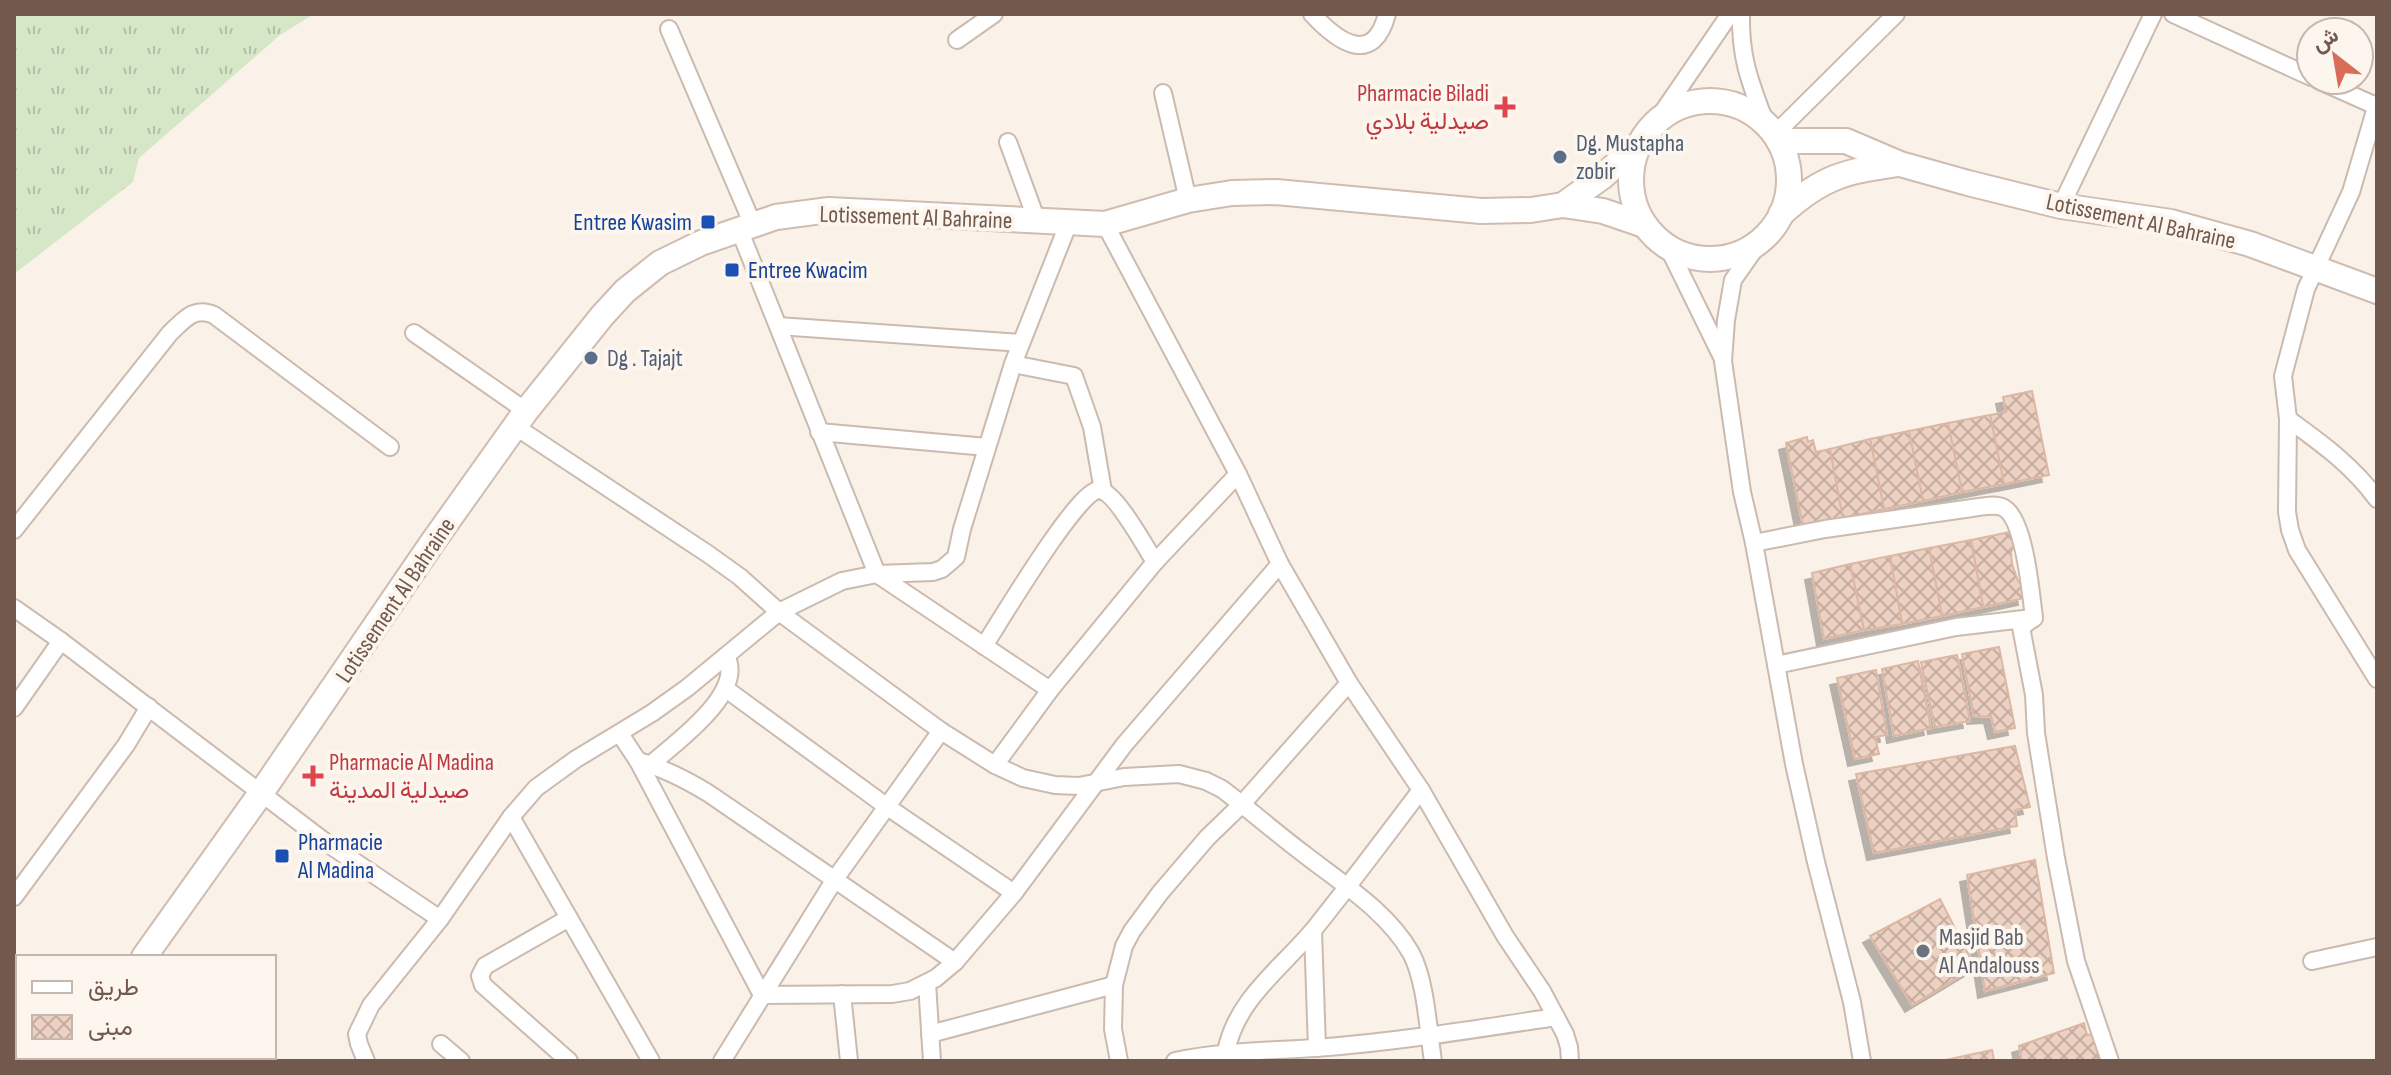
<svg xmlns="http://www.w3.org/2000/svg" width="2391" height="1075" viewBox="0 0 2391 1075" font-family="'Sofia Sans Condensed',Vazirmatn,sans-serif">
<style>
.grass{fill:url(#grass-tufts)}
.building{fill:url(#building-cross-hatch);stroke:#deb7a4;stroke-width:2;filter:url(#shadow)}
.lines{fill:none;stroke-linecap:round;stroke-linejoin:round}
.street-casing{stroke:#cbbaaf;stroke-width:20}
.secondary-casing{stroke:#d0bcb0;stroke-width:28}
.street{stroke:#fff;stroke-width:16}
.secondary{stroke:#fff;stroke-width:24}
.health-dot{fill:#e0444e;stroke:#fdf6ee;stroke-width:3}
.service-dot{fill:#5c6f8a;stroke:#fdf6ee;stroke-width:3}
.transit-dot{fill:#1a4fb4;stroke:#fdf6ee;stroke-width:3}
.worship-dot{fill:#6b7280;stroke:#fdf6ee;stroke-width:3}
.labels{text-anchor:middle;stroke-width:8;stroke-linejoin:round;paint-order:stroke}
.health-label{font-size:24px;fill:#be3a42;stroke:#fdf6ee;text-anchor:end}
.service-label{font-size:24px;fill:#4e5e75;stroke:#fdf6ee;text-anchor:start}
.street-label{font-size:24px;fill:#72594e;stroke:#fdf6ee}
.transit-label{font-size:24px;fill:#164399;stroke:#fdf6ee;text-anchor:start}
.worship-label{font-size:24px;fill:#5b616d;stroke:#fdf6ee;text-anchor:start}
</style>
<defs>
<pattern id="grass-tufts" width="24" height="20" patternUnits="userSpaceOnUse" patternTransform="scale(2)"><rect width="24" height="20" fill="#d6e7c8"/><path d="M3 7l-1-3M5 7V3M7 7l1-3M15 17l-1-3M17 17v-4M19 17l1-3" fill="none" stroke="#b2bea5"/></pattern>
<pattern id="building-cross-hatch" width="8" height="8" patternUnits="userSpaceOnUse" patternTransform="scale(2)"><rect width="8" height="8" fill="#edd1c2"/><path d="M0 0l8 8M0 8l8-8" fill="none" stroke="#c4ada0"/></pattern>
<filter id="shadow"><feDropShadow dx="-7" dy="7" stdDeviation="0" flood-color="#0004"/></filter>
</defs>
<rect width="100%" height="100%" fill="#faf2e8"/>
<path class="grass" d="M14,14H314L280,35L139,158L133,182L14,274Z"/>
<g class="building">
<path d="M2032,391L2049,475L2004,484L1990,415L2006,412L2003,397Z"/>
<path d="M1990,415L2004,484L1962,492L1948,423Z"/>
<path d="M1948,423L1962,492L1923,501L1909,431Z"/>
<path d="M1909,431L1923,501L1884,509L1870,439Z"/>
<path d="M1807,437L1808,442L1813,440L1816,452L1830,449L1843,518L1803,526L1786,443Z"/>
<path d="M1870,439L1884,509L1843,518L1830,449Z"/>
<path d="M2010,532L2015,544L2011,552L2012,564L2018,581L2023,586L2025,598L1983,607L1971,540Z"/>
<path d="M1971,540L1983,607L1942,616L1929,548Z"/>
<path d="M1929,548L1942,616L1902,624L1890,556Z"/>
<path d="M1890,556L1902,624L1864,630L1850,564Z"/>
<path d="M1850,564L1864,630L1824,639L1812,573Z"/>
<path d="M1999,647L2015,728L1995,732L1991,716L1974,717L1962,654Z"/>
<path d="M1957,655L1970,721L1935,727L1921,662Z"/>
<path d="M1918,661L1931,728L1894,736L1882,669Z"/>
<path d="M1876,670L1887,735L1875,737L1879,754L1855,759L1837,678Z"/>
<path d="M2015,746L2030,807L2015,810L2017,826L1874,853L1856,774Z"/>
<path d="M2035,860L2054,973L1985,991L1967,875Z"/>
<path d="M1940,899L1975,967L1912,1005L1870,936Z"/>
<path d="M2084,1023L2087,1035L2097,1033L2105,1060L2022,1061L2019,1046Z"/>
<path d="M1992,1050L1994,1061H1941Z"/>
</g>
<g class="lines">
<g class="street-casing">
<g id="street">
<path d="M1312,14C1338,42 1373,67 1387,14"/>
<path d="M1741,14C1740,58 1750,82 1765,122"/>
<path d="M2173,14L2311,77"/>
<path d="M669,29L753,225"/>
<path d="M957,40L994,14"/>
<path d="M2318,80L2376,106"/>
<path d="M1163,93L1188,200"/>
<path d="M2377,104L2351,192L2306,289L2283,376L2288,419L2287,512L2290,530L2297,550L2377,679"/>
<path d="M1658,119L1730,14"/>
<path d="M1775,134L1896,14"/>
<path d="M1008,142L1037,221"/>
<path d="M2061,206L2153,14"/>
<path d="M1105,224L1238,474L1280,564L1349,683L1421,790L1505,936L1542,991L1565,1034L1569,1047L1570,1061"/>
<path d="M739,229L877,574L1050,690"/>
<path d="M1761,240L1733,280L1726,320L1723,361L1742,492L1754,543L1794,764L1816,862L1852,1002L1862,1061"/>
<path d="M1668,247L1723,359"/>
<path d="M778,326L1021,343"/>
<path d="M414,333L526,411"/>
<path d="M1013,364L1074,376L1092,427L1103,491"/>
<path d="M2288,419C2321,443 2352,465 2377,499"/>
<path d="M516,427L708,554L740,577L779,612L941,731L995,765L1023,778L1055,785L1079,786L1124,777L1179,774L1206,781L1222,789C1250,810 1276,833 1304,854C1341,883 1387,911 1411,953C1426,981 1428,1030 1433,1061"/>
<path d="M819,432L987,447"/>
<path d="M14,530L170,333C184,320 194,306 214,315L390,447"/>
<path d="M1754,543L1825,529L1972,508C1982,507 1995,503 2004,508C2025,520 2031,595 2034,618"/>
<path d="M14,608L61,641L324,841L440,919"/>
<path d="M2034,618L2021,627L2034,695L2036,733L2056,858L2076,961L2110,1061"/>
<path d="M984,646C999,623 1079,488 1099,490C1115,491 1146,548 1155,562"/>
<path d="M1776,665L1956,627L2032,618"/>
<path d="M726,689L886,806L1014,893"/>
<path d="M14,708L61,641"/>
<path d="M620,734L638,761L762,995L892,994L910,991L936,978L955,962L1014,893L1124,745L1280,564"/>
<path d="M638,761C664,768 685,779 708,793L955,962"/>
<path d="M650,765C675,743 746,693 726,656"/>
<path d="M995,765L1050,690L1155,562L1238,474"/>
<path d="M511,817L651,1061"/>
<path d="M14,897L126,745L149,707"/>
<path d="M1313,931L1317,1048"/>
<path d="M2312,961L2377,947"/>
<path d="M927,983L932,1061"/>
<path d="M842,994L849,1061"/>
<path d="M930,1034L1114,985"/>
<path d="M441,1044L461,1061"/>
<path d="M1226,1052C1236,999 1282,968 1315,928C1351,883 1386,836 1421,790"/>
<path d="M366,1061L359,1044L357,1034L371,1005L440,919L511,817L536,788L576,759L652,713L687,688L779,612L842,581L877,574L933,572L942,569L956,557L962,529L1013,364L1069,222"/>
<path d="M569,1061L483,985L480,976L485,966L569,918"/>
<path d="M722,1061L835,879L941,731"/>
<path d="M1119,1061L1113,1029L1114,985L1124,946L1132,931L1160,893L1207,838L1242,804L1349,683"/>
<path d="M1175,1061C1222,1051 1269,1051 1316,1048C1396,1042 1476,1029 1556,1017"/>
</g>
</g>
<g class="secondary-casing">
<g id="secondary">
<circle cx="1710" cy="180" r="79"/>
<path d="M1779,141H1846L1900,164L1968,183L2061,206L2171,222L2250,244L2377,291"/>
<path d="M1563,205L1602,177L1638,145"/>
<path d="M1781,214C1823,176 1844,172 1898,164"/>
<path d="M144,957L261,793L432,543L526,411L602,316L625,291L660,263L701,243L776,217L829,210L1105,224L1188,200L1232,193L1276,192L1481,211L1531,210L1563,205L1603,211L1644,225"/>
<path d="M73,1061L76,1057"/>
</g>
</g>
<use href="#street" class="street"/>
<use href="#secondary" class="secondary"/>
</g>
<g class="health-dot">
<path d="M1501 95h8v8h8v8h-8v8h-8v-8h-8v-8h8z"/>
<path d="M309 764h8v8h8v8h-8v8h-8v-8h-8v-8h8z"/>
</g>
<g class="service-dot">
<circle cx="1560" cy="157" r="8"/>
<circle cx="591" cy="358" r="8"/>
</g>
<g class="transit-dot">
<rect x="700" y="214" width="16" height="16" rx="4"/>
<rect x="724" y="262" width="16" height="16" rx="4"/>
<rect x="274" y="848" width="16" height="16" rx="4"/>
</g>
<circle class="worship-dot" cx="1923" cy="951" r="8"/>
<g class="labels">
<g class="health-label">
<text x="1489" y="101">Pharmacie Biladi<tspan x="1489" dy="28">صيدلية بلادي</tspan></text>
<text x="329" y="770" text-anchor="start">Pharmacie Al Madina<tspan x="329" dy="28">صيدلية المدينة</tspan></text>
</g>
<g class="service-label">
<text x="1576" y="151">Dg. Mustapha<tspan x="1576" dy="28">zobir</tspan></text>
<text x="607" y="366">Dg . Tajajt</text>
</g>
<g class="street-label">
<text transform="translate(916 217) rotate(2)" y="8">Lotissement Al Bahraine</text>
<text transform="translate(2141 221) rotate(12)" y="8">Lotissement Al Bahraine</text>
<text transform="translate(395 600) rotate(-56)" y="8">Lotissement Al Bahraine</text>
</g>
<g class="transit-label">
<text x="692" y="230" text-anchor="end">Entree Kwasim</text>
<text x="748" y="278">Entree Kwacim</text>
<text x="298" y="850">Pharmacie<tspan x="298" dy="28">Al Madina</tspan></text>
</g>
<g class="worship-label">
<text x="1939" y="945">Masjid Bab<tspan x="1939" dy="28">Al Andalouss</tspan></text>
</g>
</g>
<rect width="2391" height="1075" fill="none" stroke="#72594e" stroke-width="32"/>
<rect x="16" y="955" width="260" height="104" fill="#fdf6ee" stroke="#c5b7ae" stroke-width="2"/>
<rect x="32" y="981" width="40" height="12" fill="#ffffff" stroke="#c5b7ae" stroke-width="2"/>
<text x="88" y="995" font-size="24" fill="#72594e">طريق</text>
<rect x="32" y="1015" width="40" height="24" fill="url(#building-cross-hatch)" stroke="#c5b7ae" stroke-width="2"/>
<text x="88" y="1035" font-size="24" fill="#72594e">مبنى</text>
<g transform="translate(2335 56) rotate(329)"><circle r="38" fill="#fdf6ee" stroke="#c5b7ae" stroke-width="2"/>
<path d="M0-6L14 30L0 20L-14 30Z" fill="#d86e59"/>
<text y="-12" font-size="22" font-weight="bold" text-anchor="middle" fill="#72594e">ش</text>
</g>
</svg>
